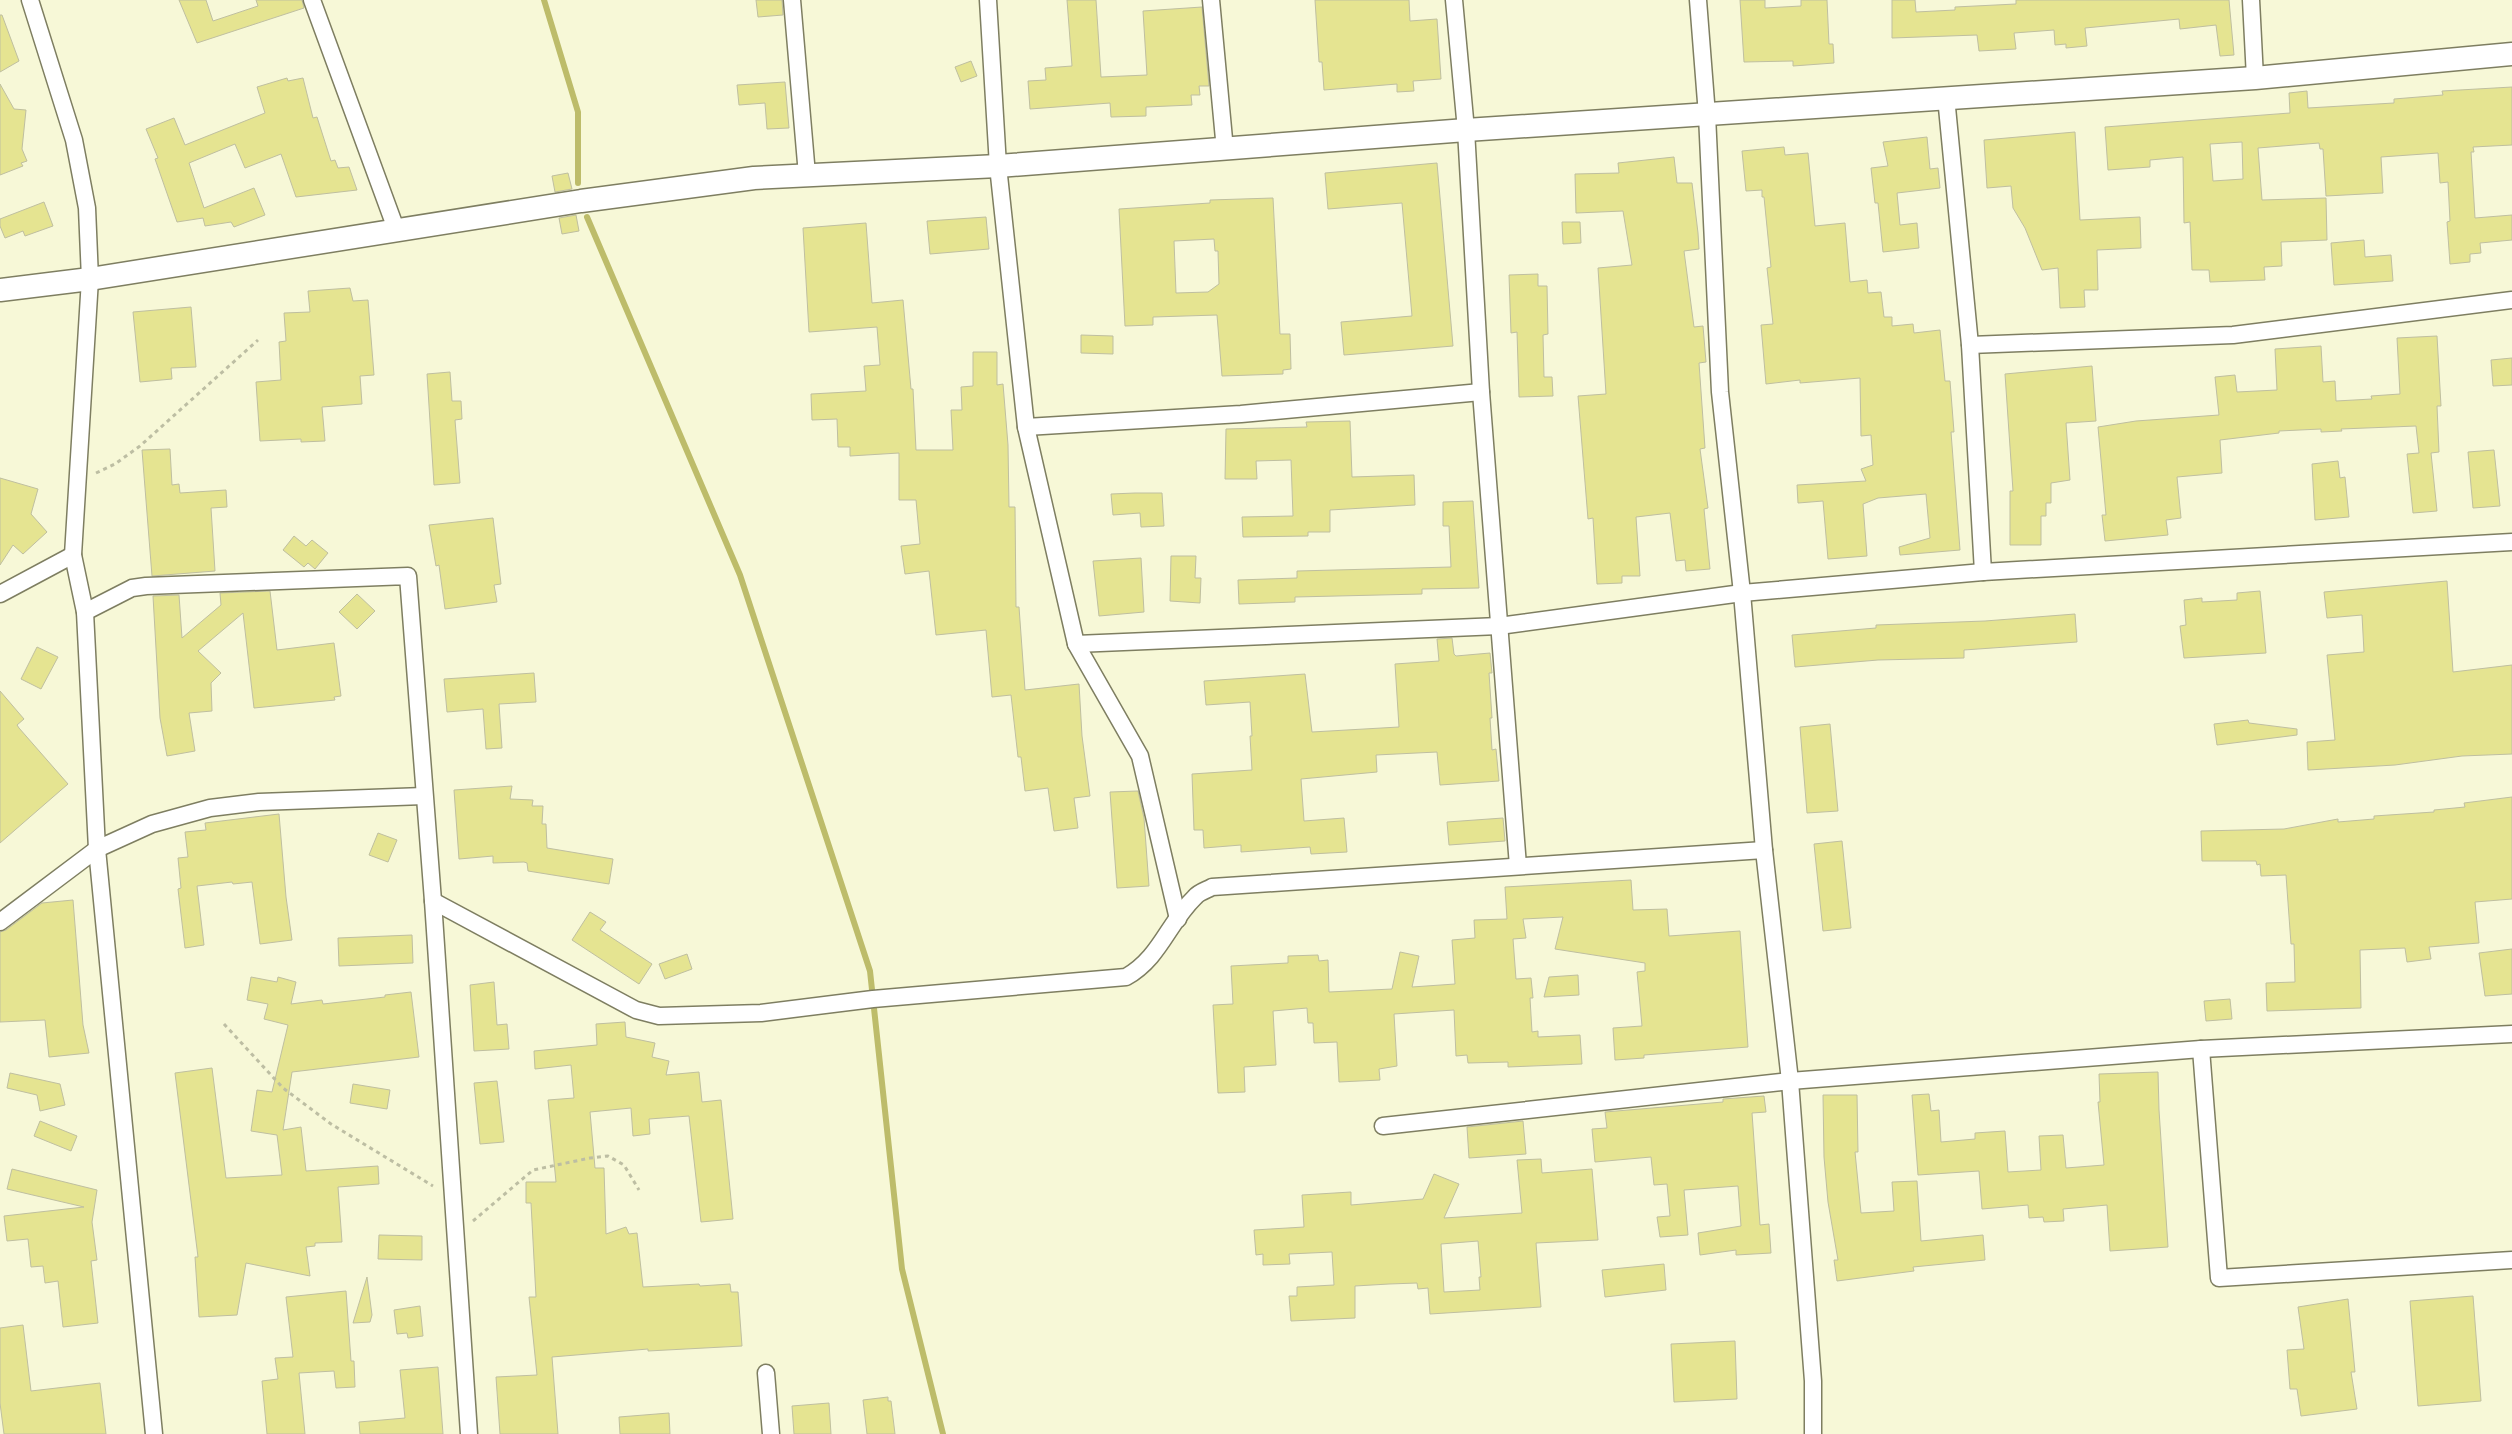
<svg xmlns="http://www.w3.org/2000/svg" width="2512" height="1434" viewBox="0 0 2512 1434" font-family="Barlow,sans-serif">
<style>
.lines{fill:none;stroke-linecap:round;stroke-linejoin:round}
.stream{stroke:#bdbc6a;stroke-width:6}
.building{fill:#e5e491;stroke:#bfbfa0;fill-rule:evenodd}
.street-casing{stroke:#7e7e61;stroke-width:19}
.secondary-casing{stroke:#7e7e61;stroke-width:25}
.path{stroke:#bdbea3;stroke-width:3;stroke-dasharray:4 4;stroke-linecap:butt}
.street{stroke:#fff;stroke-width:16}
.secondary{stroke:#fff;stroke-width:22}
</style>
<rect width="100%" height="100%" fill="#f7f8d7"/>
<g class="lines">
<g class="stream">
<path d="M544,0L578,112V183"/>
<path d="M587,217L740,575L870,971L902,1269L943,1434"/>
</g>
</g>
<g class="building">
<path d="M179,0H206L213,21L258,6L256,0H302L304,8L197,43Z"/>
<path d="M756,0H782L783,15L758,17Z"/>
<path d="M1067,0H1096L1101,77L1147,75L1143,11L1202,7L1209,86H1199L1200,95H1191L1192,105L1146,107V116L1111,117L1110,103L1030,109L1028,81L1046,80L1045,68L1072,66Z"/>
<path d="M1315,0H1409L1410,21L1437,19L1441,79L1413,81L1414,91L1397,92V84L1324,90L1322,62H1319Z"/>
<path d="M1740,0H1765V8L1801,6V0H1827L1829,44H1833L1834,63L1793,66V61L1744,62Z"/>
<path d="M1892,0H1915L1916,12L1955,10V7L2016,4V0H2229L2234,55L2220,56L2216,25L2180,29L2179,19L2085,28L2087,46L2066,48V44L2055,45L2054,30L2014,33L2016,49L1979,51L1977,35L1892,38Z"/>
<path d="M0,15H2L19,61L0,72Z"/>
<path d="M971,61L977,76L961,82L955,67Z"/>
<path d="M287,78L288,81L303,78L313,118L317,117L331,161L335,160L338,168L349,167L357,190L296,197L281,154L245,168L235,144L189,163L204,208L254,188L265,215L234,227L231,222L205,226L203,218L177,222L155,159L158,158L146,129L174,118L185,145L265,113L257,87Z"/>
<path d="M785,82L789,128L767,129L765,103L739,105L737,85Z"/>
<path d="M0,84L14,109L26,110L22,149L27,161L21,163L23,166L0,175Z"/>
<path d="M2512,87V145L2473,147L2474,152H2471L2475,218L2512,215V240L2480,243L2481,253L2470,254V262L2450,264L2447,222L2450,221L2448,182L2440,183L2438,153L2381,157L2383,193L2326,196L2323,149H2320L2319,143L2258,148L2262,200L2326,198L2327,240L2281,242L2282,266L2264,267L2265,280L2210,282L2209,270H2192L2190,222L2184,223L2183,157L2150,160V167L2108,170L2105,127L2290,113L2289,93L2307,91L2308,108L2394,103V99L2443,95L2442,91ZM2242,142L2243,179L2213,181L2210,144Z"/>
<path d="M2075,132L2080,220L2140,217L2141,248L2097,250L2098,290H2084L2085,307L2060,308L2058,268L2042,270L2025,228L2013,208L2011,186L1987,188L1984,140Z"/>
<path d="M1927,137L1930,169L1938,168L1940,188L1897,193L1900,225L1917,223L1919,248L1883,252L1878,203H1875L1871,168L1888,166L1883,142Z"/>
<path d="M1784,147L1785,155L1808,153L1815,226L1845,223L1850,282L1867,280L1868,293L1881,292L1884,317H1892V326L1913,324L1914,333L1940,330L1945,381H1950L1954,432H1951L1960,550L1900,555L1899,547L1930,538L1926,494L1878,498L1863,504L1867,556L1828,559L1823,501L1798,503L1797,485L1866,481L1861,469L1873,465L1871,435L1861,436L1860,378L1800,383V380L1766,384L1761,325L1773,324L1767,268L1771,267L1764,197H1762V190L1746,191L1742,151Z"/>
<path d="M1674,157L1677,183H1692L1698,233L1699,249L1684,251L1694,327L1703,326L1706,362L1699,363L1705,448L1700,449L1708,508L1704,509L1710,569L1686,571L1685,560L1676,561L1670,513L1636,517L1640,576H1622V583L1597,584L1593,518L1588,519L1578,396L1606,394L1598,268L1632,265L1623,211L1576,213L1575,174L1619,173L1618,163Z"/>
<path d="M1437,163L1453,346L1344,355L1341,322L1412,316L1402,203L1328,209L1325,173Z"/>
<path d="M568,173L572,189L555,192L552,176Z"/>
<path d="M1273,198L1280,334H1290L1291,369L1283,370V374L1222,376L1217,315L1153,317V325L1125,326L1119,209L1210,203V200ZM1214,239L1215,251H1218L1219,284L1208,292L1176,293L1174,241Z"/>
<path d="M44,202L53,226L25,236L23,231L5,238L0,226V219Z"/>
<path d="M576,215L579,231L562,234L559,218Z"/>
<path d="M986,217L989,249L930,254L927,221Z"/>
<path d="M1562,222H1580L1581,243L1563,244Z"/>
<path d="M866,223L872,303L903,300L911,389H913L916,450H953L951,410H962L961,387L973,386V352H997V385L1003,384L1008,445L1009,507H1015L1016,607H1019L1025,690L1079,684L1082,736L1090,796L1074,798L1078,828L1054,831L1048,788L1025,791L1021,757H1018L1011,695L992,697L986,630L936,635L929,571L905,574L901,546L920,544L916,500H899V453L850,456V447H838L837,419L812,420L811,394L866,391L864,366L880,365L877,327L809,332L803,228Z"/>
<path d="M2364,240L2365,257L2391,255L2393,281L2334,285L2331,243Z"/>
<path d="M1538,274V286H1547L1548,334L1543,335L1544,377H1552L1553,396L1519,397L1517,332L1511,333L1509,275Z"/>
<path d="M350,288L353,301L368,300L374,375L360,376L362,404L322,407L325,441L301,442V439L260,441L256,382L281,380L279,342L286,341L284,313L310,312L308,291Z"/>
<path d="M191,307L196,367L171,368L172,379L140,382L133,312Z"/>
<path d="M1081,335L1113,336V354L1081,353Z"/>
<path d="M2437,336L2441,406H2437L2439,452L2431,453L2437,511L2413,513L2407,454L2419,453L2416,426L2341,429L2342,431L2321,432V429L2279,431V433L2220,440L2222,473L2177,477L2181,518L2166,520L2168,535L2105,541L2102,515H2106L2098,427L2136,421L2219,415L2215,377L2235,375L2237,392L2277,390L2275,349L2321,346L2323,382L2335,381L2336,401L2372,399L2371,396L2400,394L2397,338Z"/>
<path d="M2512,358V385L2493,386L2491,360Z"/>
<path d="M2092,366L2096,421L2066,423L2070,480L2051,483V503H2046V516H2041V545H2010V491H2013L2005,374Z"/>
<path d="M450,372L452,401H461L462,419L455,420L460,483L434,485L427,374Z"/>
<path d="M1350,421L1352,477L1414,475L1415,505L1330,510V532H1308V536L1243,537L1242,517L1293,516L1291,460L1256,461L1257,479H1225L1226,429L1307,427L1306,422Z"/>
<path d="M170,449L172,485L179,484L180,493L226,490L227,507L211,508L215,571L152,576L142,450Z"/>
<path d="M2494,450L2500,506L2473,508L2468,452Z"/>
<path d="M2338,461L2340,478L2345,477L2349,517L2315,520L2312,464Z"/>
<path d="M0,478L38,489L31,514L47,532L23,554L13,545L0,565Z"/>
<path d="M1135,493H1162L1164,526L1141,527L1140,513L1113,515L1111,494Z"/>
<path d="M1473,501L1479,588L1422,589V594L1295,597V602L1239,604L1238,580L1297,578V571L1451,567L1449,526H1443V502Z"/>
<path d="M493,518L501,584L494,585L497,602L445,609L439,565L436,566L429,525Z"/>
<path d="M294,536L306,546L312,540L328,553L315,569L308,563L304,567L283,550Z"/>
<path d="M1171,556H1196L1195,578H1201L1200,603L1170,601Z"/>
<path d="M1141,558L1144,612L1099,616L1093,561Z"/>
<path d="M2447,581L2453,672L2512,665V754L2462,756L2395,765L2308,770L2307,742L2335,740L2327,655L2364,652L2362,615L2327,618L2324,592Z"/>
<path d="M270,591L277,650L334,643L341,696L334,697L335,700L254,708L243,613L198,651L221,673L211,683L212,711L189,713L195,751L167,756L160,718L153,596L179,595L182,638L221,605L220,593Z"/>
<path d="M2260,591L2266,653L2184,658L2180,626L2186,625L2184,600L2202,598V602L2237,600V593Z"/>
<path d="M357,594L375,611L357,629L339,612Z"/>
<path d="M2075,614L2077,642L1964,650V658L1878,660L1795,667L1792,635L1876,628V625L1985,621Z"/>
<path d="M1452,638L1454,654L1456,656L1490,653L1492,673H1489L1492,718H1490L1492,750L1496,749L1499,781L1440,785L1437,752L1376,755L1377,772L1301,779L1304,821L1344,818L1347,852L1311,854L1310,847L1241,852V845L1204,848L1203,830H1194L1192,774L1252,770L1250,736H1252L1250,702L1206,705L1204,681L1305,674L1312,732L1399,727L1395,664L1439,661L1437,639Z"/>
<path d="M37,647L58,657L41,689L21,679Z"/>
<path d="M534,673L536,702L499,704L502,748L486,749L483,709L447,712L444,679Z"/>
<path d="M0,691L24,719L17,725L19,728L68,784L0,843Z"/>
<path d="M2248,720L2249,723L2297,729V735L2217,745L2214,724Z"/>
<path d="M1830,724L1838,811L1807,813L1800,727Z"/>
<path d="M512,786L510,799L533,800L532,806H543L542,824H546L547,848L613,859L609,884L528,871L527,863L524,862L493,863V856L459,859L454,790Z"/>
<path d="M1138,791L1144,818L1149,886L1117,888L1110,792Z"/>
<path d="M2512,797V899L2475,902L2479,943L2429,947L2431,959L2407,962L2405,948L2360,950L2361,1008L2267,1011L2266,983L2295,982L2294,944H2291L2286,875L2261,876L2260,864L2257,865L2256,861H2202L2201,831L2284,829L2338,819V822L2374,819V816L2434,812V810L2465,807L2464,803Z"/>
<path d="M279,814L286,897L292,940L260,944L252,882L233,884L232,882L197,886L204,945L185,948L178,889L181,888L178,858L188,857L185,832L206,830L205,823Z"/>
<path d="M1503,818L1505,841L1449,845L1447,822Z"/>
<path d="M378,833L397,840L388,862L369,855Z"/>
<path d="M1842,841L1851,928L1823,931L1814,844Z"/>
<path d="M1631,880L1633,910L1667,909L1669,936L1740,931L1748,1047L1644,1055V1058L1615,1060L1613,1028L1642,1026L1637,972L1645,971V963L1555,949L1563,917L1523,919L1526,938L1513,939L1516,979L1531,978L1533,998H1530L1532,1032L1538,1031V1037L1580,1035L1582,1064L1508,1067V1062L1468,1063L1467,1055L1456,1056L1454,1010L1394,1014L1397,1066L1379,1069L1380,1080L1339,1082L1337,1042L1314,1043L1313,1023H1308L1307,1008L1273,1011L1276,1065L1244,1067L1245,1092L1218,1093L1213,1005L1233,1004L1231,966L1288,963V956L1318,955L1319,961L1328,960L1329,992L1392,989L1400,952L1419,956L1412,987L1455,984L1452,940L1475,938L1474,920L1507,919L1505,887Z"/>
<path d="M73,900L83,1025L89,1053L49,1057L45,1020L0,1022V932L6,930L42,903Z"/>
<path d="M590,912L606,922L600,930L652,964L639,984L572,940Z"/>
<path d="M412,935L413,963L339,966L338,938Z"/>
<path d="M2512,949V994L2485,996L2479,953Z"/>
<path d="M687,954L692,969L665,979L659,964Z"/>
<path d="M1578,975L1579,995L1544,997L1549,977Z"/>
<path d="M251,977L277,982L278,977L296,982L291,1004L322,1000L323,1004L385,997V995L411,992L419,1057L292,1072L283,1130L301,1127L306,1171L378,1166L379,1184L338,1187L342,1242L315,1243V1246L306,1247L310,1276L246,1263L237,1315L199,1317L195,1257H198L175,1073L212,1068L226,1178L282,1175L277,1135L251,1131L257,1090L272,1092L288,1025L264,1019L268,1004L247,1000Z"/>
<path d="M494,982L497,1025L507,1024L509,1049L474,1051L470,985Z"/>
<path d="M2230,999L2232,1019L2206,1021L2204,1001Z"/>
<path d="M625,1022L626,1037L655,1043L652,1057L669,1061L666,1075L699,1072L702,1102L721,1100L733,1219L701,1222L689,1116L649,1119L650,1134L633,1136L631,1108L590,1112L595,1168H604L606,1234L626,1227L629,1234L637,1233L643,1287L699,1284L700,1286L730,1284L731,1292H738L742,1346L648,1351V1349L552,1357L558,1434H500L496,1377L537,1375L529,1297H536L531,1203H526V1182H556L548,1100L574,1098L571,1065L535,1069L534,1051L597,1045L596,1024Z"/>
<path d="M2158,1072L2159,1110L2168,1247L2110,1251L2107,1205L2063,1209L2064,1221L2044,1222L2043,1217L2029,1218L2028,1205L1982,1209L1979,1171L1918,1175L1912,1095L1929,1094L1931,1111L1939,1110L1941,1142L1975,1139V1133L2005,1131L2008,1172L2041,1170L2039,1136L2063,1135L2066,1168L2104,1165L2098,1102H2100L2099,1074Z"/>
<path d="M10,1073L60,1084L65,1105L40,1111L37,1095L7,1088Z"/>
<path d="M497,1081L504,1142L480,1144L474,1083Z"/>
<path d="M353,1084L390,1090L387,1109L350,1103Z"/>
<path d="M1823,1095H1857L1858,1152H1855L1861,1213L1894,1211L1892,1182L1917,1181L1921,1241L1983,1235L1985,1260L1913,1267L1914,1271L1837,1281L1834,1260H1838L1828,1202L1824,1157Z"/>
<path d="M1764,1096L1766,1112L1752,1113L1760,1225L1769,1224L1771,1253L1736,1255V1250L1700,1255L1698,1233L1741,1226L1738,1186L1684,1190L1688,1235L1660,1237L1657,1217L1670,1216L1667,1184L1654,1185L1651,1157L1595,1162L1592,1129L1607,1128L1605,1112L1723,1102V1099Z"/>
<path d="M40,1121L77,1136L71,1151L34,1136Z"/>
<path d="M1523,1121L1526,1154L1469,1158L1467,1127Z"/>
<path d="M1541,1159L1542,1173L1592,1169L1598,1240L1536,1243L1541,1307L1430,1314L1428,1288L1418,1289L1417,1283L1389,1284L1355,1286V1318L1291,1321L1289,1296H1297V1287L1334,1285L1332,1252L1289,1254L1290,1264L1263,1265V1254L1256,1255L1254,1230L1304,1227L1302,1195L1351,1192V1205L1423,1199L1434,1174L1459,1184L1444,1218L1522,1213L1517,1160ZM1478,1241L1481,1277H1479L1480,1290L1444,1292L1441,1244Z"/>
<path d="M12,1169L97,1190L92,1222L97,1260L91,1261L98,1323L63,1327L58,1281L45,1283L43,1266L31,1267L28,1239L7,1241L4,1216L84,1207L7,1189Z"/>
<path d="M379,1235L422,1236V1260L378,1259Z"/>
<path d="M1664,1264L1666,1290L1605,1297L1602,1270Z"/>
<path d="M367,1277L372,1315L370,1322L353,1323Z"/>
<path d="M346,1291L351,1361H354L355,1387L336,1388L334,1371L299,1373L305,1434H267L262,1381L278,1379L275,1358L293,1357L286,1297Z"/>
<path d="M2473,1296L2481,1401L2418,1406L2410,1301Z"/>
<path d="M2348,1299L2355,1372H2351L2357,1409L2301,1416L2297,1389H2290L2287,1350L2304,1349L2298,1307Z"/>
<path d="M420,1306L423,1336L408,1338L407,1333L397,1334L394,1310Z"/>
<path d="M23,1325L31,1391L100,1383L106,1434H4L0,1403V1328Z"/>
<path d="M1735,1341L1737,1399L1674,1402L1671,1344Z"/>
<path d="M438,1367L443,1434H360L359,1422L405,1418L400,1370Z"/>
<path d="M888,1397V1401H891L895,1434H867L863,1400Z"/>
<path d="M829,1403L831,1434H794L792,1406Z"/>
<path d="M669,1413L670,1434H620L619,1417Z"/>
</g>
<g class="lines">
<g class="street-casing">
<g id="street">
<path d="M30,0L74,140L87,208L90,279L73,555L85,612L97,849L154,1434"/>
<path d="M312,0L396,229"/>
<path d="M792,0L807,175"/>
<path d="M988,0L998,166L1026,427L1076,644L1140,756L1178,919"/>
<path d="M1211,0L1225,150"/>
<path d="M1454,0L1466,130L1481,392L1518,866"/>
<path d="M1698,0L1707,115L1720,392L1742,593L1764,850L1790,1081L1813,1381V1434"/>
<path d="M2251,0L2255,78"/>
<path d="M1946,97L1970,345L1983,572"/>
<path d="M1970,345L2233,335L2512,300"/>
<path d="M1026,427L1241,414L1481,392"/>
<path d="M0,594L73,555"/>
<path d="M85,612L132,588L146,586L408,576L433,901L469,1434"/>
<path d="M1076,644L1499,626L1742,593L1983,572L2512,542"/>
<path d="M433,901L636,1010L659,1016L761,1013L873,999L1126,977C1160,958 1168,923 1195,897C1199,892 1207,890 1212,887L1764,850"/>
<path d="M0,922L97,849L152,824L210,808L259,802L424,796"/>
<path d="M2201,1049L2219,1278L2512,1260"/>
<path d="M1383,1126L1790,1081L2201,1049L2512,1034"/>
<path d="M766,1373L771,1434"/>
</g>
</g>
<g class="secondary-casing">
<path id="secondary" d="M0,290L90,279L581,201L754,178L998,166L1466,130L2255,78L2512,54"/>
</g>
<g class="path">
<path d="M96,473L115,464L140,446L258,340"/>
<path d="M224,1024L283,1088L331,1124L433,1186"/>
<path d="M473,1221L533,1170L590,1158L608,1156L624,1165L639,1190"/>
</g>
<use href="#street" class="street"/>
<use href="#secondary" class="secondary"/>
</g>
</svg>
